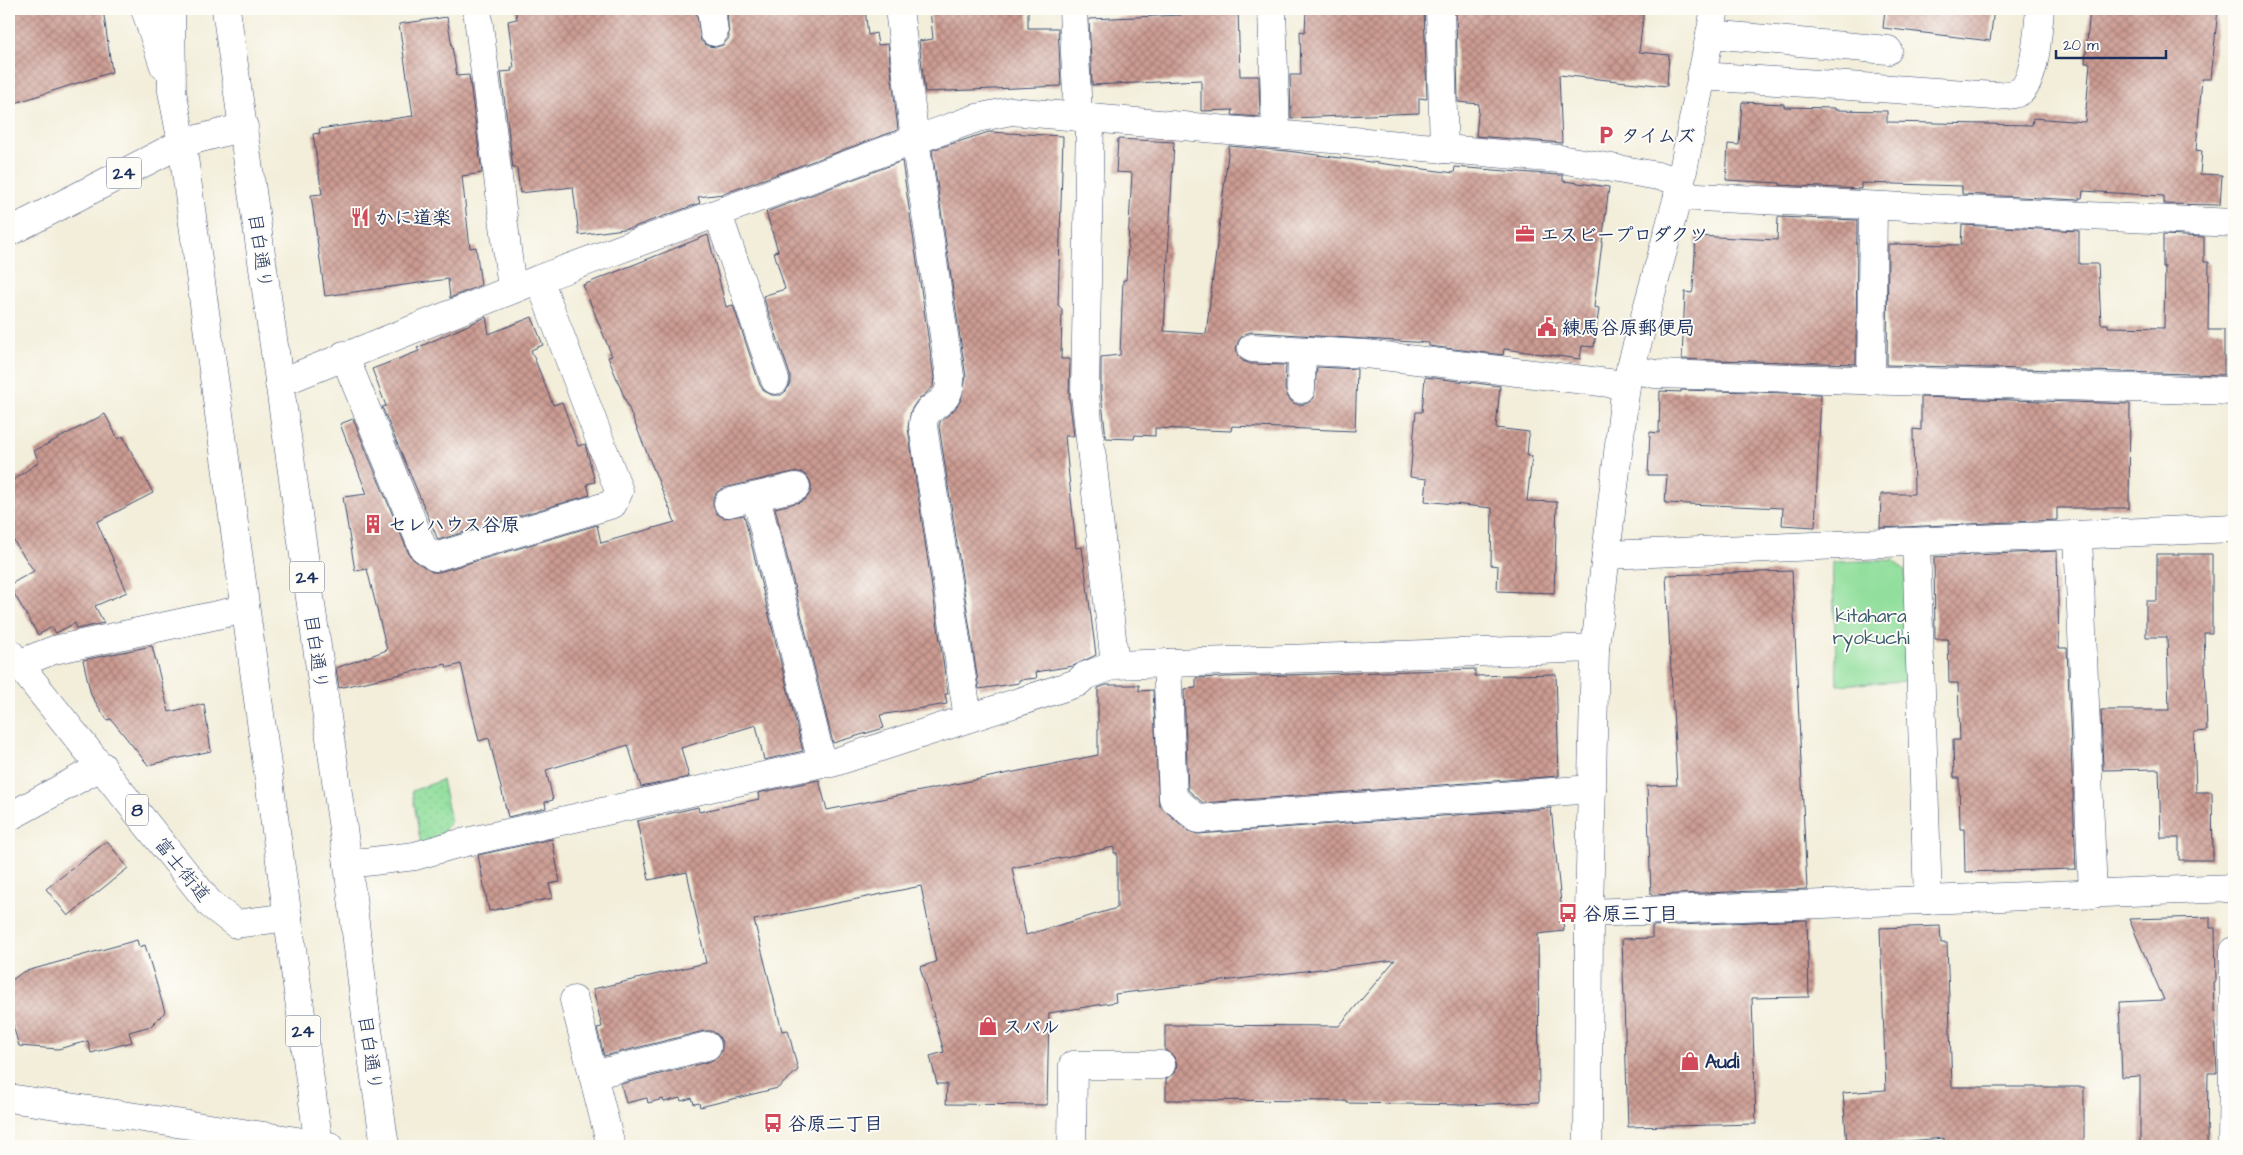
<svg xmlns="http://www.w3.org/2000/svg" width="2243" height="1155" viewBox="0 0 2243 1155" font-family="'Architects Daughter','Klee One',sans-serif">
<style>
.grass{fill:url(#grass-dots);stroke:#56877e}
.park{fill:#92df9d;stroke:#56877e}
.building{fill:url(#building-cross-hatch);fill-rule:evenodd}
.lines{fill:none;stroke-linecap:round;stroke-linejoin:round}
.minor-casing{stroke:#3b4c71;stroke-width:29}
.major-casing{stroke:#3b4c71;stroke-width:29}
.minor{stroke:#fff;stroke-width:28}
.major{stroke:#fff;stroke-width:28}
.labels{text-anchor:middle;stroke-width:4;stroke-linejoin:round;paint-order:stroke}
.shield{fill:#fdfcf7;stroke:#5f6c8c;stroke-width:1}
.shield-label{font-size:18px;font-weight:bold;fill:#1b2f5e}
.poi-label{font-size:19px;font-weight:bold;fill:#1b2f5e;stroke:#fdfcf7;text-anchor:start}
.street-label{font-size:19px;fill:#1b2f5e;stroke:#fdfcf7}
.park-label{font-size:19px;fill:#395b6e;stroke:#fdfcf7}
</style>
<defs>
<pattern id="grass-dots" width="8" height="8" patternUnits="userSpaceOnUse" patternTransform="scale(1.25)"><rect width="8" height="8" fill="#92df9d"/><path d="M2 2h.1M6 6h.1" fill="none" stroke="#7dc08a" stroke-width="1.8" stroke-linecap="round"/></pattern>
<pattern id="building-cross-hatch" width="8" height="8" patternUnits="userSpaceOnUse" patternTransform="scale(1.25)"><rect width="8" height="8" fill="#cc9b91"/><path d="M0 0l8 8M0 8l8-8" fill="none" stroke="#a57f7a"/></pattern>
</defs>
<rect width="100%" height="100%" fill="#fdfcf7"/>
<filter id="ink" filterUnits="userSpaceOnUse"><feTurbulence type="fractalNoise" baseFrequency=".02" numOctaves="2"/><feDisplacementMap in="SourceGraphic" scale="10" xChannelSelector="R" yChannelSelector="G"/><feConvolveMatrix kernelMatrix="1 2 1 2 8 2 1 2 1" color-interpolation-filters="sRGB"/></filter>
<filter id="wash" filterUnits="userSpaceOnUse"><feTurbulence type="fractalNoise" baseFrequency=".0096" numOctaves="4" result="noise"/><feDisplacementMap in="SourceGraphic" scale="20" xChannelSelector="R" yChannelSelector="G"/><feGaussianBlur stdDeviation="1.12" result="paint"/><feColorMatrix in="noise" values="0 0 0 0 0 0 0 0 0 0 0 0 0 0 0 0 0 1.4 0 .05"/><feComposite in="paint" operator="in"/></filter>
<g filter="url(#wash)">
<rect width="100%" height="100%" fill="#f3eeda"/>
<path class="grass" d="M442,780L451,821L442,834L421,846L412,791Z"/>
<path class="park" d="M1893,560L1905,571L1908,681L1837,685L1832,562Z"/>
<g id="blocks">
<g class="building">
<path d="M9,9H103L112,72L9,105Z"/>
<path d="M515,9H696L701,41L708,46L716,47L723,45L729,38L727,9H865L868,35L876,33L878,45L888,44L898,130L723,194L698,197L700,203L631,228L579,235L573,187L520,193L517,168H513L501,72L512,71L511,68H514L508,21L517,19Z"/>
<path d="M930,9H1028V28H1058L1061,86L925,92L919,41L933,39Z"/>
<path d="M1181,9H1238L1240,76H1259L1260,117L1232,115L1233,110L1201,111V80L1092,85L1089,19L1181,15Z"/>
<path d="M1370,9H1424L1427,99L1419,98V113L1291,118L1290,75H1301L1300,31L1305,32L1306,10Z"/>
<path d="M1456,9H1644L1639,52L1669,55L1667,86L1559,75L1562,143L1476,136L1479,104L1458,102Z"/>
<path d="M1885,9H1994L1990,41L1883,28Z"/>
<path d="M2090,9H2218L2211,79H2202L2196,150L2202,151L2200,174L2222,175L2220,205L2164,204V196L2083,191L2082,198H2079V200L1962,194V186L1861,183V189L1780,185V183L1726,180L1728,144L1739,145L1742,102L1784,104V107L1835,108V110L1887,111V122L2032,125L2033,118L2085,122L2090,63H2085Z"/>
<path d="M447,17L457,76L469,75L482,173L462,176L470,248L476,247L481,285L450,298L448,279L325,296L311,195L322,194L313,134L320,133L319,129L413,116L399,24Z"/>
<path d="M989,132L1063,136L1058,305L1062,309L1061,359H1070L1069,396L1074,436H1065L1076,548L1082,547L1096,655L1073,666L1036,672L1037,678L1019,680V683L979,689L939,426L940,422L954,410L961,400L966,377L932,150Z"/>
<path d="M1118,139L1174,142L1164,331L1206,334L1229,146L1287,151L1454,173L1455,167L1558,175H1563V181L1609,187L1594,307L1599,308L1594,347L1582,346L1580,359L1504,349L1503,355L1429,346V343L1252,332L1244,334L1239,340L1236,348L1238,356L1243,361L1251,364L1286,365L1285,389L1288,397L1293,403L1300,405L1308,403L1314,398L1317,367L1357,369L1355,431L1232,426L1231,431L1155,428V436L1135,435L1134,439L1106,438L1101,393V357L1120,355L1123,280H1126L1130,207L1132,173L1116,172Z"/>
<path d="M902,161L934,377L933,387L917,401L911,410L908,428L948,694H945L947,704L880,715L884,728L833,743L775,508L800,502L806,499L811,492V484L808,477L801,472H793L724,488L718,491L713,498V506L716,513L724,518L744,515L803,751L764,760L756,725L681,748L689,777L641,787L628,745L546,770L553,800L545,802L546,808L508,817L489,738L479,741L461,664L447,668L446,664L339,688L336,668L387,650L367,569L355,571L343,497L367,494L340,424L353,419L409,554L414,560L432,572H439L597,525L601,543L675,522L608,357L612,356L583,285L708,235L726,307L733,305L760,385L764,391L772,395H781L786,391L790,383V375L763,296L785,289L774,252L778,251L766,212Z"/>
<path d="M1778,217L1857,220L1856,364L1682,359L1685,292L1692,293L1693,289L1696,236L1777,240Z"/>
<path d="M1962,225L2079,231V264H2098L2101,324H2108V327L2164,328L2165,267H2163V235L2204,237V262H2209L2208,330H2224V375L1887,365L1888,244L1961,245Z"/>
<path d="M486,317L489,334L532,317L543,345L531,350L553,405L562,402L578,446L585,444L595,482L587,484L590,495L438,540L382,407L386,406L372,369L419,351L417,348Z"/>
<path d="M1425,377L1500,386L1496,428L1529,432L1527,456H1532L1527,501L1557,502L1554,593L1497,591L1498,566L1491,565L1492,508L1425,501L1427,479L1410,477L1416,412H1422Z"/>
<path d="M1681,390L1821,394L1815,527L1782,525L1783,508L1665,503L1667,475H1648L1650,432L1659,433L1660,391L1681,392Z"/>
<path d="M1921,397L2130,404L2129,508H2057V520L1880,528L1881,494H1914L1913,429L1921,430Z"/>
<path d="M105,414L118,439L123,436L153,493L97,522L127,592L95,606L104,623L76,629L75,623L56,633L52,627L38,635L9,585L34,571L9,534V483L39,462L34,451Z"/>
<path d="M2057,551L2059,648H2067L2076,869L1965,872L1964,829H1960L1959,778H1954L1953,740H1960L1958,683H1949L1948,639H1935L1934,557Z"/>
<path d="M2157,554H2212V633H2204L2207,731L2194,732L2196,792H2212L2213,860H2179V838H2161L2159,769L2103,770L2101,710H2169L2167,637H2146V601H2157Z"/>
<path d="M1792,571L1807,889L1651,895L1647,786L1677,785L1666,575Z"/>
<path d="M152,646L169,712L204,704L211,751L148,765L111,719L107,720L91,695L83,660Z"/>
<path d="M1475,669V676L1556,674L1559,776L1203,803L1188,790L1184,689L1196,688V678Z"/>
<path d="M1106,685H1139V691L1153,690L1159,805L1188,831L1198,834L1551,808L1564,931L1538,934L1539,1102L1465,1105L1347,1103V1101L1166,1100V1079L1174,1073L1177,1065L1174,1057L1165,1050V1025L1339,1026L1395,960L1115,994L1116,1002L1049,1013L1047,1105L946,1104L947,1084H937L930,1056L944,1052L920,967L936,962L921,886L754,920L782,1031L788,1030L798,1070L778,1088L700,1107L699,1103L694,1104L692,1098L681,1101L680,1098L664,1102L663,1099L648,1103L647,1098L626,1103L621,1084L711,1061L718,1057L722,1050V1042L718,1035L712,1031H704L604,1056L597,1028L602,1027L593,989L706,963L687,872L649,880L637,821L698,807L699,812L759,799L758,793L819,780L827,810L1098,755V688ZM1114,847V853H1117V908L1026,935L1012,868Z"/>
<path d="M552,839L560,882L549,884L553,898L489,911L478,855Z"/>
<path d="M107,841L128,868L68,916L46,889Z"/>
<path d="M2210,917V928H2215L2216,981L2213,982L2217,1073H2208L2207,1146H2140V1076L2122,1077L2119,1002L2164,1000L2129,919Z"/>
<path d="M1807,920L1809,997L1752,998L1756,1124L1628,1127L1622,939L1652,938V926Z"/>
<path d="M1940,926L1941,943H1947L1952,1087H2084V1146H1944V1138L1847,1146L1843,1093L1886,1090L1880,928Z"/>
<path d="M137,940L139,947L145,945L165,1012L151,1026L129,1032L132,1042L91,1053L88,1041L58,1049L19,1046L9,1012V982L23,972Z"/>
</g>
</g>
</g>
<g filter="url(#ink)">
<use href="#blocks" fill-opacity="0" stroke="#3b4c71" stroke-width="1"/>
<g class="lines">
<g class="minor-casing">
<g id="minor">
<path d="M477,9L512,289"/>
<path d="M711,9L714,32"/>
<path d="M899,9L915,140L950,376C952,411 923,400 923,426L968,718"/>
<path d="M1073,9L1078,117"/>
<path d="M1272,9L1276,134"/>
<path d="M1440,9L1444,149"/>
<path d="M1710,34L1888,50"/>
<path d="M1701,76L1995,96C2004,95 2015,96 2022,90C2036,77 2038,28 2040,9"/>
<path d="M1090,118L1085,394L1115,665"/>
<path d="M1678,196L2234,223"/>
<path d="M718,214L775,380"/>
<path d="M1252,348L1366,354L1626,385"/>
<path d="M344,355L423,548L435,557L613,504L619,491L539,279"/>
<path d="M1630,369L1655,374L2234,391"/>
<path d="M1871,381L1873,206"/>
<path d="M279,383L539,279L915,140L977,118L1011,111L1560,159L1681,180"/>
<path d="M1301,389L1302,351"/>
<path d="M756,497L822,763"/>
<path d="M728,503L796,487"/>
<path d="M2078,536L2093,894"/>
<path d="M1916,542L1928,900"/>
<path d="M1606,555L2234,528"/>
<path d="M20,663L54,650L245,609"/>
<path d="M1167,663L1173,798L1198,819L1592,789"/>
<path d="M9,817L102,766"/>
<path d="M348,864L415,856L453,845L822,763H832L1077,683L1085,676L1115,665L1595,648"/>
<path d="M1589,913L2234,888"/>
<path d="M574,1000L611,1146"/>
<path d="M593,1075L707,1046"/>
<path d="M1072,1146L1073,1065H1161"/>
<path d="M1588,1146L1589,913L1595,648L1626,385L1678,196L1715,9"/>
<path d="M2232,1146L2234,951"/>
</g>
</g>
<g class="major-casing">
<g id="major">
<path d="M145,9L164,66"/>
<path d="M171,9L172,91L182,143L319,1146"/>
<path d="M226,9L348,864L366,1016L385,1146"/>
<path d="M9,232L182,143L244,127"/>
<path d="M9,652L211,905L236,924L288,917"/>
<path d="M9,1098L330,1146"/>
</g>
</g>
<use href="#minor" class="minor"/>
<use href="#major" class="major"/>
</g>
</g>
<defs>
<g id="parking-bare" transform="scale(1.5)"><path d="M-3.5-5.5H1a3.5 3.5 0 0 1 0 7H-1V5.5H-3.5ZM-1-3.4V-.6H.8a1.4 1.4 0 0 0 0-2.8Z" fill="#d1495b" stroke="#fdfcf7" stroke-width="2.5" paint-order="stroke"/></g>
<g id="restaurant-bare" transform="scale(1.5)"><path d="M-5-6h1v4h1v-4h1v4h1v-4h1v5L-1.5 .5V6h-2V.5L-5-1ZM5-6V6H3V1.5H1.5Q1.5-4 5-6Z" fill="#d1495b" stroke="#fdfcf7" stroke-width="2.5" paint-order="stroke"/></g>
<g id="office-bare" transform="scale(1.5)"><path d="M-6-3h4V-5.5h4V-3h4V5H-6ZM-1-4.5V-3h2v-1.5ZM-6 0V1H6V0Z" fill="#d1495b" stroke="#fdfcf7" stroke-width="2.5" paint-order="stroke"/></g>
<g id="civic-bare" transform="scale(1.5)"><path d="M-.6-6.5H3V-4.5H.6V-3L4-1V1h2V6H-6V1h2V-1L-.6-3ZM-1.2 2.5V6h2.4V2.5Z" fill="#d1495b" stroke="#fdfcf7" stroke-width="2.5" paint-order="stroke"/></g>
<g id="building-bare" transform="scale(1.5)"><path d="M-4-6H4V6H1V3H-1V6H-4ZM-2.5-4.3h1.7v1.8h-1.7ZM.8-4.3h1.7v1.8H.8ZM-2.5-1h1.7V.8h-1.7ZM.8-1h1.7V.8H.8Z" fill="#d1495b" stroke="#fdfcf7" stroke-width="2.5" paint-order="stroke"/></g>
<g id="bus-bare" transform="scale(1.5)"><path d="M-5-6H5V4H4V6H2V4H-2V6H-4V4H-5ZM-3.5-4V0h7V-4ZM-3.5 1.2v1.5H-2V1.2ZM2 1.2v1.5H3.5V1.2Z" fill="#d1495b" stroke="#fdfcf7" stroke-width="2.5" paint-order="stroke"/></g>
<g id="shop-bare" transform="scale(1.5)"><path d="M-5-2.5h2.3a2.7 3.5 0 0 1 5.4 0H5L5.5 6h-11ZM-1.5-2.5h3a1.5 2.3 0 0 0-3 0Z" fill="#d1495b" stroke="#fdfcf7" stroke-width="2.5" paint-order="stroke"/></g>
</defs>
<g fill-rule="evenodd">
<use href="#parking-bare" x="1606" y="135"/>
<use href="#restaurant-bare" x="360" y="217"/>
<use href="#office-bare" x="1525" y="234"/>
<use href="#civic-bare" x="1547" y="327"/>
<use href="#building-bare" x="373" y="524"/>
<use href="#bus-bare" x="1568" y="913"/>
<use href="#shop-bare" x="988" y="1026"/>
<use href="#shop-bare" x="1690" y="1061"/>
<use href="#bus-bare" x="773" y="1123"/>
</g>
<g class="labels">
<g class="shield">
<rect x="106.5" y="157.5" width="35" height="31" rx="4"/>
<rect x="289.5" y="561.5" width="35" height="31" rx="4"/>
<rect x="126" y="794.5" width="22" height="31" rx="4"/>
<rect x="285.5" y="1015.5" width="35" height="31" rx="4"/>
</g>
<g class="shield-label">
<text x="124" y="179">24</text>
<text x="307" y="583">24</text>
<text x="137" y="816">8</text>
<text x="303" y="1037">24</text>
</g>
<g class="poi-label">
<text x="1621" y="142">タイムズ</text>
<text x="375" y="224">かに道楽</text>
<text x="1540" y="241">エスビープロダクツ</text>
<text x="1562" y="334">練馬谷原郵便局</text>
<text x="388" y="531">セレハウス谷原</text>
<text x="1583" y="920">谷原三丁目</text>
<text x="1003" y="1033">スバル</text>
<text x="1705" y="1068">Audi</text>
<text x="788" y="1130">谷原二丁目</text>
</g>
<g class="street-label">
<text transform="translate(261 251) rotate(82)" y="7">目白通り</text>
<text transform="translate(317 652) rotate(82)" y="7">目白通り</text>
<text transform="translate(183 869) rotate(51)" y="7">富士街道</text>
<text transform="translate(371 1053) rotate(82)" y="7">目白通り</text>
</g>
<g class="park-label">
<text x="1871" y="622">kitahara<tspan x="1871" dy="22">ryokuchi</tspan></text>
</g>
</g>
<rect width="2243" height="1155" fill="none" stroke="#fdfcf7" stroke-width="30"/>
<path d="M2056 50v8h110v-8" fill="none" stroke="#1b2f5e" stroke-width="2.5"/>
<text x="2063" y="50" font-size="15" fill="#1b2f5e" stroke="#fdfcf7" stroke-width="4" paint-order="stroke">20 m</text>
</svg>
